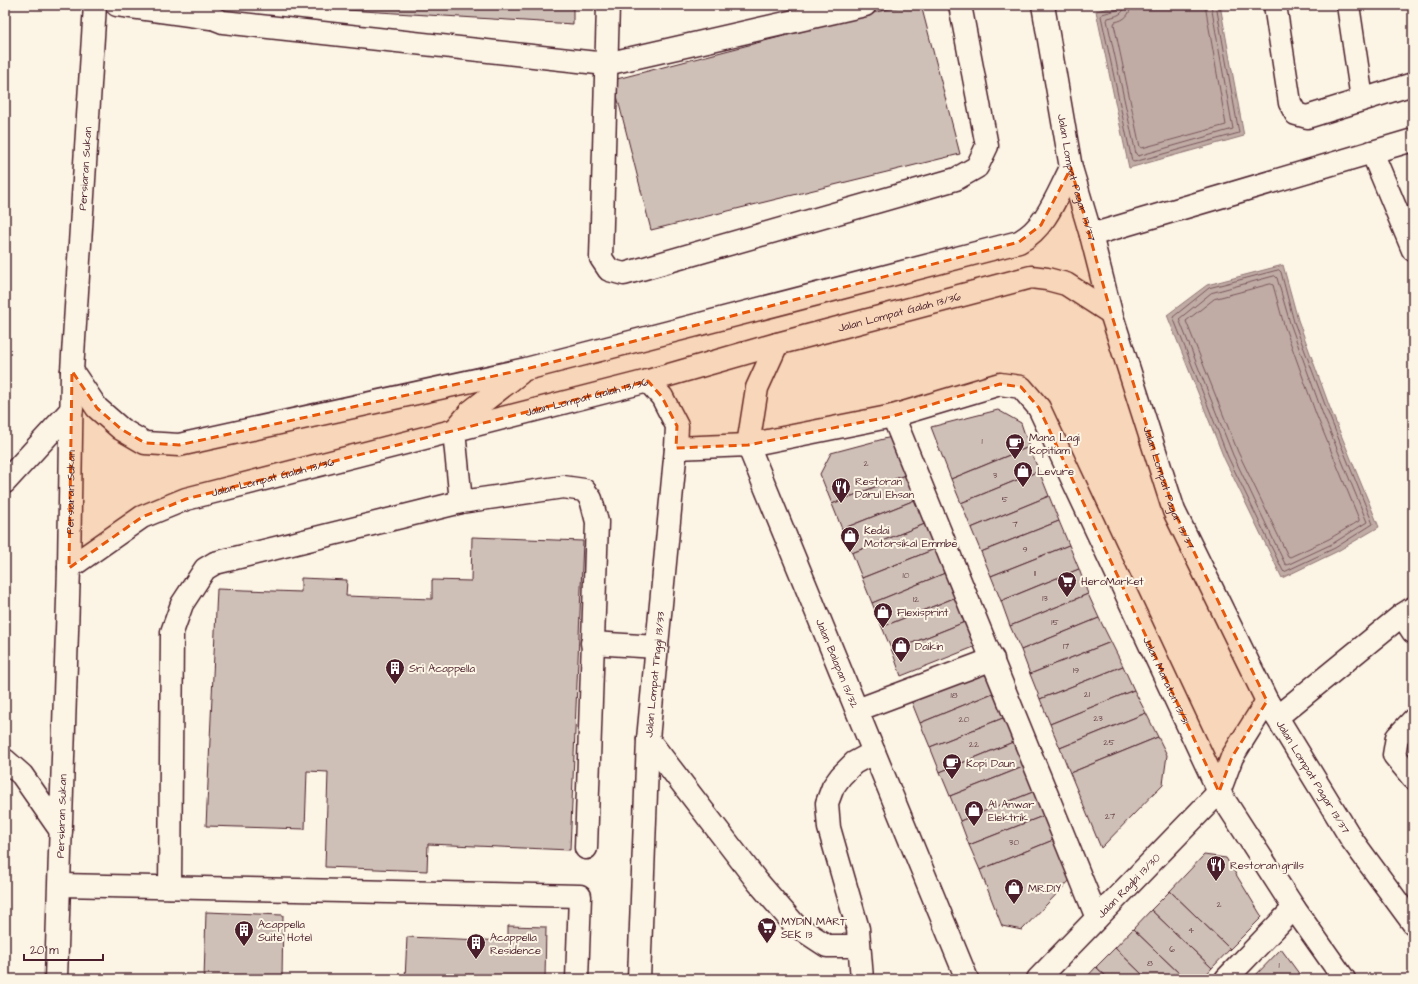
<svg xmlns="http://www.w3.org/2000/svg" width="1418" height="984" viewBox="0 0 1418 984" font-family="'Architects Daughter',sans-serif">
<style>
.water{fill:#c0aca5;stroke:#917474}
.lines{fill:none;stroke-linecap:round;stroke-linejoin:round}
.shore{stroke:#79575c;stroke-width:1}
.building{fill:#cfc0b7;stroke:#4a1f2b}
.minor-casing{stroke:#4a1f2b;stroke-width:25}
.major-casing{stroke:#4a1f2b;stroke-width:25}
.minor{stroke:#fcf5e5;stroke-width:22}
.major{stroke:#fcf5e5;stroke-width:22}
.marked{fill:#e8590c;fill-opacity:0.2;stroke:#e8590c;stroke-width:3;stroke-dasharray:8 5;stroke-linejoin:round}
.labels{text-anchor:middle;stroke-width:4;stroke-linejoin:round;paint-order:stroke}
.number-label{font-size:9px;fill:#6b474e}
.street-label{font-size:11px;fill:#4a1f2b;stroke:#fcf5e5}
.poi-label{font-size:11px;fill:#4a1f2b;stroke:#fcf5e5;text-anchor:start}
</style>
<rect width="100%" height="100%" fill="#fcf5e5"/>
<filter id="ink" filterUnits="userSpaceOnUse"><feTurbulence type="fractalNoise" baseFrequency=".025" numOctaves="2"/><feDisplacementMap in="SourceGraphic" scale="8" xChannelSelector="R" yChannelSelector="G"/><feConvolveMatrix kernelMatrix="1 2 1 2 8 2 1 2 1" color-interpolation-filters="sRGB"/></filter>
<g filter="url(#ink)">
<g class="water">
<path d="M1124,5H1220L1244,136L1129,168L1096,11Z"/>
<path d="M1283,265L1298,320L1330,408L1379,527L1336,552L1282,578L1224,458L1167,315L1207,285Z"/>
</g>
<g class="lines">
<g class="shore">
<path d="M1120,5L1117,10L1102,14L1101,16L1132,161L1134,162L1239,133L1216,5"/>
<path d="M1125,5C1124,15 1116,16 1108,18L1107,20L1136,154L1138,156L1233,129L1211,5"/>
<path d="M1131,5C1130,15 1125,20 1115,22L1114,24L1140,147L1142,148L1226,125L1205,5"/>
<path d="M1279,270L1281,272L1294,322L1327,410L1373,524L1335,548L1284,572L1283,571L1228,457L1173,317L1209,288Z"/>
<path d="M1275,276L1277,278L1290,323L1322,412L1367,522L1332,544L1287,565L1285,564L1233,455L1179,319L1211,293Z"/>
<path d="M1271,284L1273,285L1284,325L1316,414L1359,519V521L1329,539L1290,557L1288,556L1238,452L1186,321L1214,299Z"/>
</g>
</g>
<g class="building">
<path d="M266,5H573V24Z"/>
<path d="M904,5H921L960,154L651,230L613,80Z"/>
<path d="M998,410L1021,423L1029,447L951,479L931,427Z"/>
<path d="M895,436L910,473L832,504L820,474L831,453Z"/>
<path d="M1029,447L1039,471L961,503L951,479Z"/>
<path d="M1039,471L1049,496L971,528L961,503Z"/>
<path d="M910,473L920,498L842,529L832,504Z"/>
<path d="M1049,496L1059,521L981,552L971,528Z"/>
<path d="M920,498L930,522L852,553L842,529Z"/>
<path d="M1059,521L1069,545L991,576L981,552Z"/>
<path d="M930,522L940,547L862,578L852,553Z"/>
<path d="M472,537L583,541L570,850L428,844L427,871L325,867L328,772L307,771L305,829L206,826L217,589L301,592V578L347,580L346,596L432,599V580L471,581Z"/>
<path d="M1069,545L1079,569L1001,601L991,576Z"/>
<path d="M940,547L950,571L872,603L862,578Z"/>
<path d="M1079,569L1088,594L1010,626L1001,601Z"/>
<path d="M950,571L959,596L882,627L872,603Z"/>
<path d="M1088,594L1099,618L1021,650L1010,626Z"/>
<path d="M959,596L970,620L892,651L882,627Z"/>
<path d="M1099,618L1111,642L1030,674L1021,650Z"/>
<path d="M970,620L979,645L901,676L892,651Z"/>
<path d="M1111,642L1123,666L1040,699L1030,674Z"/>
<path d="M1123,666L1134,690L1050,724L1040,699Z"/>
<path d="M988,667L998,691L920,723L910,698Z"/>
<path d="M1134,690L1146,713L1060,748L1050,724Z"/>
<path d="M998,691L1008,716L930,747L920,723Z"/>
<path d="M1146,713L1158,737L1070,773L1060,748Z"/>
<path d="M1008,716L1018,740L940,772L930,747Z"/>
<path d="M1158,737L1167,755L1163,784L1101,848L1070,773Z"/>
<path d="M1018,740L1028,765L950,796L940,772Z"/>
<path d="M1028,765L1038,790L960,821L950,796Z"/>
<path d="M1038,790L1048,814L969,845L960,821Z"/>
<path d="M1048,814L1058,838L980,870L969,845Z"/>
<path d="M1058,838L1073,877L1022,930L1002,926L980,870Z"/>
<path d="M1204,855L1226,858L1262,917L1230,949L1170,891Z"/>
<path d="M1170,891L1230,949L1212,968L1151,910Z"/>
<path d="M1151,910L1212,968L1202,979H1185L1133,929Z"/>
<path d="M206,912L283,915L282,979H204Z"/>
<path d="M508,926L546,927L545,979H405L407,937L508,941Z"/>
<path d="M1133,929L1185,979H1147L1115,948Z"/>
<path d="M1115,948L1147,979H1109L1096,967Z"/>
<path d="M1281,949L1303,979H1252Z"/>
<path d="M1096,967L1109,979H1085Z"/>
</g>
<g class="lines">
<g class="minor-casing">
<g id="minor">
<path d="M117,5L211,18"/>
<path d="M205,5C204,16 215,19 223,22L606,64L865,5"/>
<path d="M608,5L601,258L609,270L624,274L956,179L977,167L987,146L960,5"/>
<path d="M1275,5L1290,103L1296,114L1307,117L1413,84"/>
<path d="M1348,5L1362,99"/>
<path d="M1372,152L1413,250"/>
<path d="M1091,235L1413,140"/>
<path id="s1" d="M777,344L757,388L748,445L967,979"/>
<path d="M72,371L97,408L121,429L145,443L179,445L526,369L1019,242C1046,228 1057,195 1071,168"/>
<path d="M893,416L1097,918"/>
<path id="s2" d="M676,448L748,445L893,416L1000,384L1021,387L1039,408L1219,792L1294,908L1344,979"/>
<path d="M5,482L72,409"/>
<path d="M461,502L454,431L470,412L520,373"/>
<path id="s3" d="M69,568L142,517L186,499L648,381L777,344L1031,277L1047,279L1066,284L1111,313"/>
<path d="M1402,615L1413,632"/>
<path d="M592,643L657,647"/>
<path d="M857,710L993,659"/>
<path d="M1277,717L1402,615L1413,608"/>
<path d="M1413,720L1397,737L1394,755L1413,778"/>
<path d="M648,739L757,881L795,925L827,946H859"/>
<path d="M5,760L22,775L61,831"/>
<path d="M60,885L580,896L577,979"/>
<path d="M170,887L172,632L182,604L205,569L215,563L461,502L563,487L584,490L591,499L597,522L586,848"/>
<path id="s4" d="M639,979L648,739L676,448L677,426L662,397L648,381"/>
<path d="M862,979L858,929L829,828L827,803L833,787L841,776L854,763L874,752"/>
<path id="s5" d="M1038,979L1219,792L1232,757L1267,701"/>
<path d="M1226,979L1294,908"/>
</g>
</g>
<g class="major-casing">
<g id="major">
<path id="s6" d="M1043,5L1071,168L1091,235L1111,313L1174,511L1267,701L1352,840L1413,923"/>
<path id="s7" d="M56,979L69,568L72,371L95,5"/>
</g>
</g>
<use href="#minor" class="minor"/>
<use href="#major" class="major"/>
</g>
</g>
<path class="marked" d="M1071,168L1111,313L1174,511L1267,701L1232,757L1219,792L1039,408L1021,387L1000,384L893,416L748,445L676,448L677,426L662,397L648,381L186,499L142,517L69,568L72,371L97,408L121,429L145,443L179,445L526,369L1019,242L1041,225Z"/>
<defs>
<g id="cafe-pin" transform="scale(1)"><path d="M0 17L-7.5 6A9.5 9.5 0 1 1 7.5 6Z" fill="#4a1f2b" stroke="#fcf5e5"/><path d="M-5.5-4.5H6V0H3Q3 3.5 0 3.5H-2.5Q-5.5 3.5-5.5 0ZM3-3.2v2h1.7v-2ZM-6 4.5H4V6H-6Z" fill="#fff"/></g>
<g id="shop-pin" transform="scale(1)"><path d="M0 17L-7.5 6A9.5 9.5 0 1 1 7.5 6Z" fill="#4a1f2b" stroke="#fcf5e5"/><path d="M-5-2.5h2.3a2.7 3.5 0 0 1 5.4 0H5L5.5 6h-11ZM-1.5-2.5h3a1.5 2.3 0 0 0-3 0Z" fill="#fff"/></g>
<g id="restaurant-pin" transform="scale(1)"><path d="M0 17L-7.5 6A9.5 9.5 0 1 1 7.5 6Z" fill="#4a1f2b" stroke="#fcf5e5"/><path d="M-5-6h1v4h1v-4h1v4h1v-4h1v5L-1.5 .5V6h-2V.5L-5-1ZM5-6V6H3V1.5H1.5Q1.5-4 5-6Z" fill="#fff"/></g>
<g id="supermarket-pin" transform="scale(1)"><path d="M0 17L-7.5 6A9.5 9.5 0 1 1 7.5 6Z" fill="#4a1f2b" stroke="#fcf5e5"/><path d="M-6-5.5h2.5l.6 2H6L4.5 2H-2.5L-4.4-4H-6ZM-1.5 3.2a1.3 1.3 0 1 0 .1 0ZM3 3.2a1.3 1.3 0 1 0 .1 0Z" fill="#fff"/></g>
<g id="building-pin" transform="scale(1)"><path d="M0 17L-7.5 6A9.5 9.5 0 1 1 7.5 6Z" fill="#4a1f2b" stroke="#fcf5e5"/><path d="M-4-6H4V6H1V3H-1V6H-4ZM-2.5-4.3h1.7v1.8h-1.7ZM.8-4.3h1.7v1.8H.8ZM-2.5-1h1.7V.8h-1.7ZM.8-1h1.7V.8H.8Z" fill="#fff"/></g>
</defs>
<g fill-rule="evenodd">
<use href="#cafe-pin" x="1015" y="443"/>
<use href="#shop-pin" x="1023" y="471"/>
<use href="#restaurant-pin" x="841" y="487"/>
<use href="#shop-pin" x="850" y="536"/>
<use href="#supermarket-pin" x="1067" y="581"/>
<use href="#shop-pin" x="883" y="612"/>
<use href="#shop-pin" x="901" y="646"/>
<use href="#building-pin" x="395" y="668"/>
<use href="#cafe-pin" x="952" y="763"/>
<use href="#shop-pin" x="974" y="810"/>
<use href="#restaurant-pin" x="1216" y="865"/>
<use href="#shop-pin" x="1014" y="888"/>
<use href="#supermarket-pin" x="767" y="927"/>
<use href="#building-pin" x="244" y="930"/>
<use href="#building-pin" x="476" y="943"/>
</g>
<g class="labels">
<g class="number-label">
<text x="982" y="444">1</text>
<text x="866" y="466">2</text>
<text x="995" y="478">3</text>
<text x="1005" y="502">5</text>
<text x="1015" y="527">7</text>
<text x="1025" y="552">9</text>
<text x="1035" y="576">11</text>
<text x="906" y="578">10</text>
<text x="1045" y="601">13</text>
<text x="916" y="602">12</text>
<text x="1055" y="625">15</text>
<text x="1066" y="649">17</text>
<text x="1076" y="673">19</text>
<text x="1087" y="697">21</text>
<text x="954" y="698">18</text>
<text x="1098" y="721">23</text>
<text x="964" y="722">20</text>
<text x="1109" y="745">25</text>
<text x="974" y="747">22</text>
<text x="1110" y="819">27</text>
<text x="1014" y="845">30</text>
<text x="1219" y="907">2</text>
<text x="1191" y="933">4</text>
<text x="1172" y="952">6</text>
<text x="1150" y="966">8</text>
<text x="1279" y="968">1</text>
</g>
<g class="street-label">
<text dy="4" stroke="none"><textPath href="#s7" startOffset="811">Persiaran Sukan</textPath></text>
<text dy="4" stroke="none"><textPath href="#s6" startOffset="176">Jalan Lompat Pagar 13/37</textPath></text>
<text dy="4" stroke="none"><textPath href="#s3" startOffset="874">Jalan Lompat Galah 13/36</textPath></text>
<text dy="4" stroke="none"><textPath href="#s3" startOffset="550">Jalan Lompat Galah 13/36</textPath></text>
<text dy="4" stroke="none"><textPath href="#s3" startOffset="226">Jalan Lompat Galah 13/36</textPath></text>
<text dy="4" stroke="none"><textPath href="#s6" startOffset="500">Jalan Lompat Pagar 13/37</textPath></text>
<text dy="4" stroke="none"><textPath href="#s7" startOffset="487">Persiaran Sukan</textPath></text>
<text dy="4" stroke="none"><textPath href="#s1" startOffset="342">Jalan Balapan 13/32</textPath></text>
<text dy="4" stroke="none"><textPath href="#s4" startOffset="305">Jalan Lompat Tinggi 13/33</textPath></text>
<text dy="4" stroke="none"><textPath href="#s2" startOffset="681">Jalan Maraton 13/31</textPath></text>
<text dy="4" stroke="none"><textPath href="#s6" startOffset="824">Jalan Lompat Pagar 13/37</textPath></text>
<text dy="4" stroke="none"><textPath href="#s7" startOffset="163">Persiaran Sukan</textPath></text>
<text dy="4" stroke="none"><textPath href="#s5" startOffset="130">Jalan Ragbi 13/30</textPath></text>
</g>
<g class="poi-label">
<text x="1029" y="441">Mana Lagi<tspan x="1029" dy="13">Kopitiam</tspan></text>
<text x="1037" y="475">Levure</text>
<text x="855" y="485">Restoran<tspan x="855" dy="13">Darul Ehsan</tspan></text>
<text x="864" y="534">Kedai<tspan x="864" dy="13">Motorsikal Emmbe</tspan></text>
<text x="1081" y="585">HeroMarket</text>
<text x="897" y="616">Flexisprint</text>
<text x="915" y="650">Daikin</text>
<text x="409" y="672">Sri Acappella</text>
<text x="966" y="767">Kopi Daun</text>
<text x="988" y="808">Al Anwar<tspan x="988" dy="13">Elektrik</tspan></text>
<text x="1230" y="869">Restoran grills</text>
<text x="1028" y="892">MR.DIY</text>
<text x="781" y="925">MYDIN MART<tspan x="781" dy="13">SEK 13</tspan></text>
<text x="258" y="928">Acappella<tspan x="258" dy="13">Suite Hotel</tspan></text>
<text x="490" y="941">Acappella<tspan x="490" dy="13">Residence</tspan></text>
</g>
</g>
<rect width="1418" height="984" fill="none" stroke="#fcf5e5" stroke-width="20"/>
<rect x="10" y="10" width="1398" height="964" fill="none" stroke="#4a1f2b" stroke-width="1.5" filter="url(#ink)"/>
<path d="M24 954v6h79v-6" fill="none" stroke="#4a1f2b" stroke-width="2"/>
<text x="30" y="954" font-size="12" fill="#4a1f2b" stroke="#fcf5e5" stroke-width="3" paint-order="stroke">20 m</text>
</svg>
